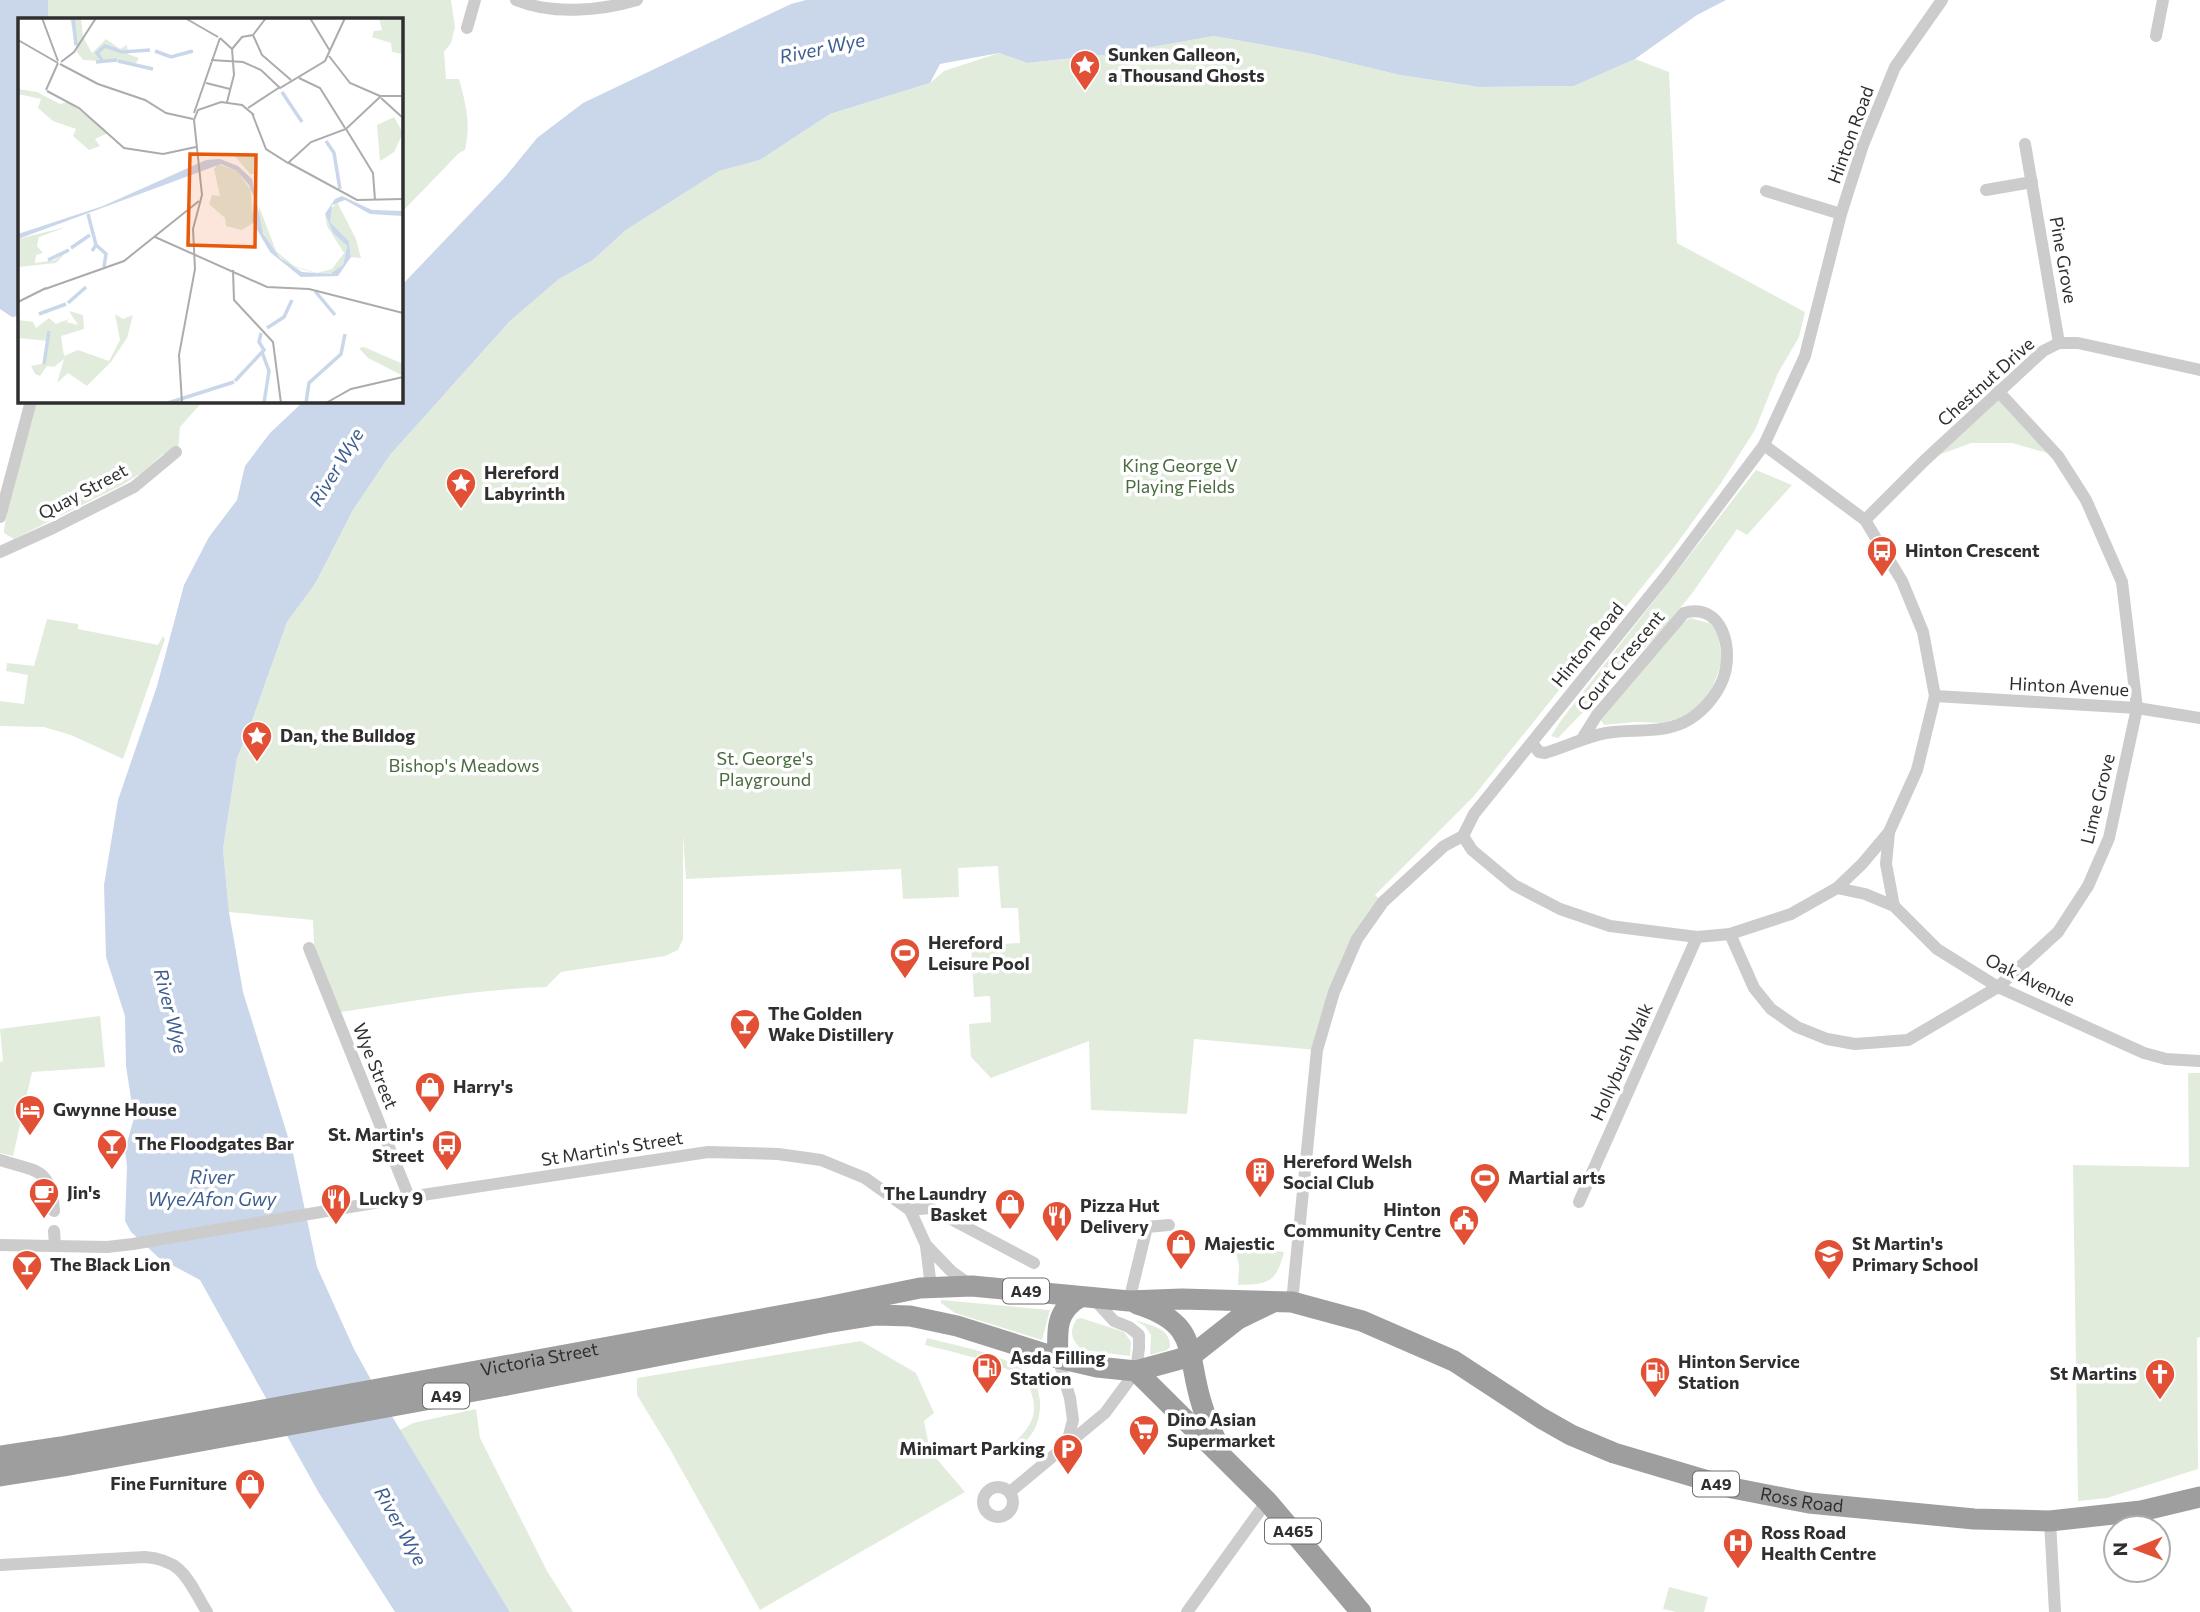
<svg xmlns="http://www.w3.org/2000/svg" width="2200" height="1612" viewBox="0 0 2200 1612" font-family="Commissioner,sans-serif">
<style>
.green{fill:#e2ecdd}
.water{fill:#cad7eb}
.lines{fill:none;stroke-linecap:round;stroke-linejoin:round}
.minor{stroke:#ccc;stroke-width:12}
.trunk{stroke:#9e9e9e;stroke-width:21}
.labels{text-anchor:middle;stroke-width:7;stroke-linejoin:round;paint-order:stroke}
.shield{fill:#fff;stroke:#6d6d6d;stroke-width:2}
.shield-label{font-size:16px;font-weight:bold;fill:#2f2f2f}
.poi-label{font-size:18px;font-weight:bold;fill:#2f2f2f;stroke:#fff;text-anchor:start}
.street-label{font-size:18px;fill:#2f2f2f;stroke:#fff}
.park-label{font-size:18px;fill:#486a3d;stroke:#fff}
.water-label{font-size:19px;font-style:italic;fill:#3e5d90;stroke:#fff}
.inset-river{fill:none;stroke:#cad7eb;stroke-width:3.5}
.inset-road{fill:none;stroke:#acacac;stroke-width:2}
.view{fill:#e8590c;fill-opacity:0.15;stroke:#e8590c;stroke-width:3.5}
.inset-edge{fill:none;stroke:#2f2f2f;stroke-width:3.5}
</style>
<rect width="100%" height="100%" fill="#fff"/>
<g class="green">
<path d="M48,0H451L455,27L451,43L444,52L446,79H459C466,105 471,123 465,150L459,153L401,213V19H48Z"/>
<path d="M1214,36L1308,53L1400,75L1479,87L1574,86L1635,59L1669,72L1677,243L1805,312L1799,337L1778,373L1755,430L1721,483L1675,546L1473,797L1375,895L1383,902L1357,939L1317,1050L1194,1039L1187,1114L1091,1110L1089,1041L991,1078L971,1057L969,1024L991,1022L990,996L974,997L971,946L1020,943L1018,908H1001L998,866L958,868L959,897L903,899L901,869L686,879L683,835V939L678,950L665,956L561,972L546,987C477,989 409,1002 341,1012L314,945L313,920L229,912L223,849L237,758L248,732L287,622L315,584L353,510L390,455L510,321L559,279L593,260L626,230L719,171L760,160L830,114L930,83L944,71L999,53L1027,63L1112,54Z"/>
<path d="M1998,391L2058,456L2012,443H1971L1925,460Z"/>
<path d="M36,401H203L180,427L178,452L163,454L143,472L122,485L14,539L4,533V530L9,499Z"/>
<path d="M1756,470L1792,485L1747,535L1737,529L1693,592L1666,626L1558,738L1551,736L1562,719Z"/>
<path d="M1690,618L1709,623L1718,632L1722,662L1710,694L1699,706L1683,717L1662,723L1635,722L1604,725L1600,718L1678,626Z"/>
<path d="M47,619L78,624V629L158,645L163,636L165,639L123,759L71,735L44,727L0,726V701L24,704L28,675L6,671L7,663L34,666Z"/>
<path d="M100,1016L105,1067L32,1072L13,1156L0,1153V1062L3,1061L0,1029Z"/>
<path d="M2188,1073H2200V1337L2197,1338L2198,1469L2107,1498L2078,1501L2073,1165L2189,1167Z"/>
<path d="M1234,1245L1284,1252C1276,1283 1269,1284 1238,1285L1239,1265Z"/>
<path d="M941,1300L1050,1310L1042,1340L955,1313L941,1303Z"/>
<path d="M1081,1318L1124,1332L1131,1342L1130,1356L1083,1350C1072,1342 1068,1331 1077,1319Z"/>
<path d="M1135,1320C1150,1325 1171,1328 1170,1347L1167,1350L1150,1355L1151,1335L1145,1326Z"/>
<path d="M927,1338C958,1346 1005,1354 1030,1375C1036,1381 1041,1397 1040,1406C1039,1433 1026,1442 1005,1458L1001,1453C1018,1440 1039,1424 1033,1399C1032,1395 1030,1387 1028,1384C1016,1365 948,1351 925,1345Z"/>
<path d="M861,1341L916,1373L934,1413L924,1421L930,1451L965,1492L760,1610L671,1451L637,1395V1378Z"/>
<path d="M476,1409L480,1438L547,1571L573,1612H510L400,1430L413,1423Z"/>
<path d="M1669,1587L1708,1597L1704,1612H1676L1663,1609Z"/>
</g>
<g class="water">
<path d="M0,0H48V19H19V316L12,317L0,309Z"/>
<path d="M806,0H1726L1697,15L1635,59L1574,86L1479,87L1400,75L1308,53L1214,36L1112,54L1027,63L999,53L940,64L930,83L830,114L760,160L719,171L626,230L593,260L559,279L510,321L390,455L353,510L315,584L287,622L248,732L237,758L223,849L229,912L243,992L293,1153L317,1267L354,1349L381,1398L510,1612H395L319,1493L200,1280L159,1258L131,1232L125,1221L127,1166L125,1150L134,1118L126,1066L125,1016L106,957L104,885L118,800L157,686L184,585L209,537L237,500L245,466L270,433L304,401H401V286L506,176L537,138L583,103L791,4Z"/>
</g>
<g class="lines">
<g class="minor">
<path d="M516,0C552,15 600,11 637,0"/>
<path d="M467,28L475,0"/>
<path d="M2156,36L2163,0"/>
<path d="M2025,144L2059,343"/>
<path d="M1986,190L2032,182"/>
<path d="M1766,191L1841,214"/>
<path d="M0,517L31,401"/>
<path d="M1865,520L1925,460L2043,351L2059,343H2078L2200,370"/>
<path d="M0,552L53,528L134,487L176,452"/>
<path d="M1935,696L2137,708L2200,718"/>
<path d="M1532,743L1539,752L1545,753C1565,747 1585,737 1606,733C1633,728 1665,735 1690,719C1704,710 1717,695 1723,679C1734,650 1723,602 1684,613L1597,715L1582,739"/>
<path d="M1889,832L1886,864L1894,906"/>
<path d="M1463,836L1472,850L1514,885L1560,909L1610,926L1697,937L1730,934L1791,914L1837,888L1862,864L1889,832L1917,770L1935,696L1923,632L1902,581L1865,520L1764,445"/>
<path d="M1837,888L1865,894L1894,906L1937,949L1998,987L2144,1053L2166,1059L2200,1061"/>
<path d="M1730,934L1754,988L1771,1009L1797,1027L1827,1039L1855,1044L1908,1040L1998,987L2058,932L2088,886L2109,838L2137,708L2122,582L2086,500L2058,456L1998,391"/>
<path d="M309,948L409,1197"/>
<path d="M0,1160C37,1172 51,1167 54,1211"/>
<path d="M1579,1202L1697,937"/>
<path d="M910,1210L930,1208L1034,1263"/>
<path d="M54,1231L55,1246"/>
<path d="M0,1245L107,1247L133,1244L409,1197L708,1152L778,1154L821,1160L865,1178L910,1210L926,1245L951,1271L969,1284"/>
<path d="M926,1246L931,1287"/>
<path d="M1129,1301L1147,1227L1169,1225"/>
<path d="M1292,1302L1317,1050L1334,992L1357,939L1383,902L1444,846L1463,836L1474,814L1665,577L1764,445L1805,356L1841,214L1863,145L1895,67L1942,0"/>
<path d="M1058,1358L1070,1398L1073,1420L1067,1443"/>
<circle cx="998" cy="1502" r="15"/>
<path d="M1010,1492L1105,1413L1136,1371L1139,1348V1335L1129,1327L1114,1321L1093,1298"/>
<path d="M2050,1521L2055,1612"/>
<path d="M0,1565L145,1557C184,1560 188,1581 207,1612"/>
<path d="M1187,1612L1267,1501"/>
</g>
<g class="trunk">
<path d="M1137,1304C1201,1324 1185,1352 1202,1405C1206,1419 1212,1432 1218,1445"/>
<path d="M1058,1358C1057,1331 1055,1311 1080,1297"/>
<path d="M1136,1371L1267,1501L1361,1612"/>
<path id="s1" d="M0,1456L61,1447L822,1308L920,1288L972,1286L1129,1301L1182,1299L1292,1302L1362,1321L1454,1361L1541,1418L1571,1435L1614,1453L1732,1488L1809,1503L1974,1519L2050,1521L2141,1511L2200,1497"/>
<path d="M0,1476L64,1466L502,1386L826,1323L876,1315L910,1316L957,1326L1058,1358L1097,1367L1136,1371L1191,1356L1238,1319L1271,1303"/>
</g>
</g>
<defs>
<g id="sight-pin" transform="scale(1.575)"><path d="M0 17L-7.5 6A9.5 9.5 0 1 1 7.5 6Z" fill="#e25135" stroke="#fff"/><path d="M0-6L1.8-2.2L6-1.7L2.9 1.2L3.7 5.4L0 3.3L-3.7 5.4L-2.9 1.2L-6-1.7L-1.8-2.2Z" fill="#fff"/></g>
<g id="bus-pin" transform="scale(1.575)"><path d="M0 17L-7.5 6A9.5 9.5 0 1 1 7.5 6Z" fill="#e25135" stroke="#fff"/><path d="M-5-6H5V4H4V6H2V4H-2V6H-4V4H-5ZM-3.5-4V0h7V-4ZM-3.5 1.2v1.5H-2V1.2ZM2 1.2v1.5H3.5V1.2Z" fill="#fff"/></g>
<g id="stadium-pin" transform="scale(1.575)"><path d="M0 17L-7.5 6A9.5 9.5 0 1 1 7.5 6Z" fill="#e25135" stroke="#fff"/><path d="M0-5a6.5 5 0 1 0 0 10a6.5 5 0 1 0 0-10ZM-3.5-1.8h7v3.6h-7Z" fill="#fff"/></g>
<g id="bar-pin" transform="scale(1.575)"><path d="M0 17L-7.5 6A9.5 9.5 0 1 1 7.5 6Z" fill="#e25135" stroke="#fff"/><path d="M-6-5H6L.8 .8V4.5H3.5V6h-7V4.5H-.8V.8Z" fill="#fff"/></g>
<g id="shop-pin" transform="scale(1.575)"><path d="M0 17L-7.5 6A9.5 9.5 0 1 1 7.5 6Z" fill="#e25135" stroke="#fff"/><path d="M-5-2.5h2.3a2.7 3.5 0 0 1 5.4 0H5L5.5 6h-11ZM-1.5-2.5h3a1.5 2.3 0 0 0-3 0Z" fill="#fff"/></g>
<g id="hotel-pin" transform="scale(1.575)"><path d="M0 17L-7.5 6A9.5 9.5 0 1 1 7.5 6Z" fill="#e25135" stroke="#fff"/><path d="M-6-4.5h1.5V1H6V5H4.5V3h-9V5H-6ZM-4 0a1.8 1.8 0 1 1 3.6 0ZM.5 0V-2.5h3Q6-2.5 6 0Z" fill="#fff"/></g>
<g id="building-pin" transform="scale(1.575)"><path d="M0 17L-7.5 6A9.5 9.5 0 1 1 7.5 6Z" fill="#e25135" stroke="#fff"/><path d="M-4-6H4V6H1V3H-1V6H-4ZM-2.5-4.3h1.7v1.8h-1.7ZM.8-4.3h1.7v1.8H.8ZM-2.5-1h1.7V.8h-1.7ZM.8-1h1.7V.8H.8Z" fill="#fff"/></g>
<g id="cafe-pin" transform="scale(1.575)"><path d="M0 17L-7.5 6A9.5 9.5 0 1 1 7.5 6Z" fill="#e25135" stroke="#fff"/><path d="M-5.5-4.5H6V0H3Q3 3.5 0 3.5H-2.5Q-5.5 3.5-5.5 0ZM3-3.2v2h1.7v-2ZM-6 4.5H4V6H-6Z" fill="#fff"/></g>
<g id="restaurant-pin" transform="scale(1.575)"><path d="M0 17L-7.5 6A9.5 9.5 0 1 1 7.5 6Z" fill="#e25135" stroke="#fff"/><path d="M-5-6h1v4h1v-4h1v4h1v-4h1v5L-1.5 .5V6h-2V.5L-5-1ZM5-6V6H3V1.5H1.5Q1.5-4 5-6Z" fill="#fff"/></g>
<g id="civic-pin" transform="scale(1.575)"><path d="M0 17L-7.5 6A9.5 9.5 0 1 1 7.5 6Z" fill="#e25135" stroke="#fff"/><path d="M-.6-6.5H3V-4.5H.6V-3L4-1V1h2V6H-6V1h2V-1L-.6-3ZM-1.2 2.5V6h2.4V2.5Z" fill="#fff"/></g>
<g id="school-pin" transform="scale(1.575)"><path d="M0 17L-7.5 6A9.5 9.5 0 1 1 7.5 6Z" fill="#e25135" stroke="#fff"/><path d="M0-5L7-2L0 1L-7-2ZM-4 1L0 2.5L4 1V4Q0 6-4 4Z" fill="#fff"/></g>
<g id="fuel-pin" transform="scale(1.575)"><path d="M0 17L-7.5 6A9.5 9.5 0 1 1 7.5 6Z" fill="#e25135" stroke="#fff"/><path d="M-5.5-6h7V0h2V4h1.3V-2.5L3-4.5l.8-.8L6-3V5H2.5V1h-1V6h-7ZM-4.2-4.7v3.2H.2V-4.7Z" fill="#fff"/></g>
<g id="church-pin" transform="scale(1.575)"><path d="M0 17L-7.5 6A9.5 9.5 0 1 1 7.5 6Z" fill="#e25135" stroke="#fff"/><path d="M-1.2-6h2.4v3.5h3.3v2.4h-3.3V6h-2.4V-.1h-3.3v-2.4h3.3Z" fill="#fff"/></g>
<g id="supermarket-pin" transform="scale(1.575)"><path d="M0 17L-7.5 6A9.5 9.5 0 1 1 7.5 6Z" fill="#e25135" stroke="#fff"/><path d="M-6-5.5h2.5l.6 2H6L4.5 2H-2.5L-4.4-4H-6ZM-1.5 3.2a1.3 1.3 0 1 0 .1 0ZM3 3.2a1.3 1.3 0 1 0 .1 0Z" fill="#fff"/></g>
<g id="parking-pin" transform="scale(1.575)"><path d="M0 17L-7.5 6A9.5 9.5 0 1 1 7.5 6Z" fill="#e25135" stroke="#fff"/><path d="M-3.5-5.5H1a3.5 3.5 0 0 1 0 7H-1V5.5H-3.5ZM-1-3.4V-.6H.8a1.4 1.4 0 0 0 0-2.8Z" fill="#fff"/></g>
<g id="hospital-pin" transform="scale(1.575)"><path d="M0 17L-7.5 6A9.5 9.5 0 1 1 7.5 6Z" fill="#e25135" stroke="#fff"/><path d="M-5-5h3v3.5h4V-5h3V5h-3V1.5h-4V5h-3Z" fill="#fff"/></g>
</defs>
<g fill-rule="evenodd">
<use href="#sight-pin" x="1085" y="65"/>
<use href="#sight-pin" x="461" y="483"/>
<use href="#bus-pin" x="1882" y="551"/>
<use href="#sight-pin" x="257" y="736"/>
<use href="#stadium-pin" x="905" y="953"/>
<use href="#bar-pin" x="745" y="1024"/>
<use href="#shop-pin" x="430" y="1087"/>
<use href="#hotel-pin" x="30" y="1110"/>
<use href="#bar-pin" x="112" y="1144"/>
<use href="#bus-pin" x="447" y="1145"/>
<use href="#building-pin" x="1260" y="1172"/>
<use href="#stadium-pin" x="1485" y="1178"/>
<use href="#cafe-pin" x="44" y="1193"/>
<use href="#restaurant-pin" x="336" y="1199"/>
<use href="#shop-pin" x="1010" y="1204"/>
<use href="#restaurant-pin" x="1057" y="1216"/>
<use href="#civic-pin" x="1464" y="1220"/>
<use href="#shop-pin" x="1181" y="1244"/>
<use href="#school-pin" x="1829" y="1254"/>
<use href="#bar-pin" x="27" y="1265"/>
<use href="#fuel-pin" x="987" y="1368"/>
<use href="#fuel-pin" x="1655" y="1372"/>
<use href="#church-pin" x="2160" y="1374"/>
<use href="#supermarket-pin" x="1144" y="1430"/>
<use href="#parking-pin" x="1068" y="1449"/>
<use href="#shop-pin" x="250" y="1484"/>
<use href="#hospital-pin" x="1738" y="1543"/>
</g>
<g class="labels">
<g class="shield">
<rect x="1003" y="1278.5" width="46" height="25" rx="5"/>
<rect x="423" y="1383.5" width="46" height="25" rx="5"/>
<rect x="1693" y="1471.5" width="46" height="25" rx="5"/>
<rect x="1265" y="1518.5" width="56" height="25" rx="5"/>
</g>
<g class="shield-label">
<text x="1026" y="1297">A49</text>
<text x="446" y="1402">A49</text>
<text x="1716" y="1490">A49</text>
<text x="1293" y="1537">A465</text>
</g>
<g class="poi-label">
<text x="1108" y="61">Sunken Galleon,<tspan x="1108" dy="21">a Thousand Ghosts</tspan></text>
<text x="484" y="479">Hereford<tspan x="484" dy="21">Labyrinth</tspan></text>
<text x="1905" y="557">Hinton Crescent</text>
<text x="280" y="742">Dan, the Bulldog</text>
<text x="928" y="949">Hereford<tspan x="928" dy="21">Leisure Pool</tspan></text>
<text x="768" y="1020">The Golden<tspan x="768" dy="21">Wake Distillery</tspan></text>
<text x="453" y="1093">Harry's</text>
<text x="53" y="1116">Gwynne House</text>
<text x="424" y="1141" text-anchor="end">St. Martin's<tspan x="424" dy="21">Street</tspan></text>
<text x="135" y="1150">The Floodgates Bar</text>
<text x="1283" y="1168">Hereford Welsh<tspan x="1283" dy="21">Social Club</tspan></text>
<text x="1508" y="1184">Martial arts</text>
<text x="67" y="1199">Jin's</text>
<text x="987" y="1200" text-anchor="end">The Laundry<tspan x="987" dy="21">Basket</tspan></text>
<text x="359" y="1205">Lucky 9</text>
<text x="1080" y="1212">Pizza Hut<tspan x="1080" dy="21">Delivery</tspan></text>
<text x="1441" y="1216" text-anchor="end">Hinton<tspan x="1441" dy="21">Community Centre</tspan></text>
<text x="1204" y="1250">Majestic</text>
<text x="1852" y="1250">St Martin's<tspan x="1852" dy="21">Primary School</tspan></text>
<text x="50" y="1271">The Black Lion</text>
<text x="1010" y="1364">Asda Filling<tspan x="1010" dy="21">Station</tspan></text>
<text x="1678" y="1368">Hinton Service<tspan x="1678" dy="21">Station</tspan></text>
<text x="2137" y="1380" text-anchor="end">St Martins</text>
<text x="1167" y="1426">Dino Asian<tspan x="1167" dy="21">Supermarket</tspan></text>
<text x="1045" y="1455" text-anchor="end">Minimart Parking</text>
<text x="227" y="1490" text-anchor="end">Fine Furniture</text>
<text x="1761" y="1539">Ross Road<tspan x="1761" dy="21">Health Centre</tspan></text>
</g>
<g class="street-label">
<text transform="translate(1851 135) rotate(-70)" y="6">Hinton Road</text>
<text transform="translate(2063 260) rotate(80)" y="6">Pine Grove</text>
<text transform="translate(1986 382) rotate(-42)" y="6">Chestnut Drive</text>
<text transform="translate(83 492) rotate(-28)" y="6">Quay Street</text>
<text transform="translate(1588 645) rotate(-51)" y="6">Hinton Road</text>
<text transform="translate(1621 661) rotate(-50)" y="6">Court Crescent</text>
<text transform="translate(2069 687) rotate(3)" y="6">Hinton Avenue</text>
<text transform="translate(2098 799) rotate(-76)" y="6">Lime Grove</text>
<text transform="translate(2030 980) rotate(26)" y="6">Oak Avenue</text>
<text transform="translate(1622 1062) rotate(-66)" y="6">Hollybush Walk</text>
<text transform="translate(375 1066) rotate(68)" y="6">Wye Street</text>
<text transform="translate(612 1149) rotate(-9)" y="6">St Martin's Street</text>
<text dy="6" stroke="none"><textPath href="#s1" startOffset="548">Victoria Street</textPath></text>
<text dy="6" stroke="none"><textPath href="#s1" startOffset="1860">Ross Road</textPath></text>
</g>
<g class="park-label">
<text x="1180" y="472">King George V<tspan x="1180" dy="21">Playing Fields</tspan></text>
<text x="765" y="765">St. George's<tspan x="765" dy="21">Playground</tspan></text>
<text x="464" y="772">Bishop's Meadows</text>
</g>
<g class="water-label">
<text transform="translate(822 48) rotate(-12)" y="7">River Wye</text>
<text transform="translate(336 467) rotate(-59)" y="7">River Wye</text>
<text transform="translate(171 1011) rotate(76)" y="7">River Wye</text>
<text x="212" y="1184">River<tspan x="212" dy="22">Wye/Afon Gwy</tspan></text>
<text transform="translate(401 1526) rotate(61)" y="7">River Wye</text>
</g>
</g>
<g transform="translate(18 18)">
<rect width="385" height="385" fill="#fff"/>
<path d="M52,0H63L65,19L74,35L88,21L102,31L109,27L110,36L121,40L118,45L65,42L59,34ZM361,0H385V36L374,34L373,25L354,19L356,13L364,12ZM0,71L19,74L42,86L50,84L87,111L88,116L77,121L82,128L71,132L55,118L58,111L35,103L20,90L23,81L0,76ZM376,99L385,115L376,134L362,143L359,107ZM216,137L240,139L238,156H232ZM200,146L219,153L233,172L235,205L224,212L208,208L207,200L191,186L194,177L202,178L196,151ZM319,184L338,221L343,240L333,239L331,223L312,204L310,194ZM241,188L258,233L276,248L299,255L314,251L326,235L309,208L307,196L315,215L329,228L325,247L316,255L304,257L272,248L259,236L241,208ZM48,209L21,219L19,228L25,235L18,237L17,245L37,242L51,231L38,245L0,249V221ZM51,293L65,297L66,311L43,318L46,338L60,332L91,343L102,322L97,296L105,301L115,297L109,320L93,344L69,368L50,355L39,365L46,341L36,349L29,348L22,358L17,356L13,348L27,345L30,323L0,320V302L15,304L18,310L31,300L38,306L51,301L48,304L60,307ZM346,329L385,346V358L350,340L341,330Z" fill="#e2ecdd"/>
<path d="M202,141L220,148L234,161L245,215L262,240L284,254L312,256L325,247L329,228L315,215L307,196L317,181L324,178L354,192L385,193V198L352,196L327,182L314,187L312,204L331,223L333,239L320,258L283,259L252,234L234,203L236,179L231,167L219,153L203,146L0,221V216L85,188L188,142Z" fill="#cad7eb"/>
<path class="inset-river" d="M55,0L58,27M137,33L153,39L175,33M84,42L79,35L87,28L104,34L132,32M100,43L135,51M78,44L99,42M264,74L284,104M308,123L316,135L322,171M70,196L78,227L74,233M78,227L88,236L86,249M53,230L72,217M30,242L51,232M297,273L317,297M50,285L68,269M21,296L48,286M249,310L266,299L274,282M244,334L251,353L246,385M26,346L31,313M217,363L246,332L241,324L243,315M150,385L216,364M288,385L291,365L323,336L327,316"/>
<path class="inset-road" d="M24,0L40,43M167,0L200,19M292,0L312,33M235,17L244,37L273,62M235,17L248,0M202,20L214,31L216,57L209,84M0,22L40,45M214,31L224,19L235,17M311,38L332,65L362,78M193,42L225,44L243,52L262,70L307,43L327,0M43,44L56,34L78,0M42,46L80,66L127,82L148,95L175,101M281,60L302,70L327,110M188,65L212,71M28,72L40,45M29,73L61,90L106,130L145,136L178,129M363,80L385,100M230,90L262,69M176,95L202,20M234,95L248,131L270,145L293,124L328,111L363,78H385M328,111L355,155L357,182M271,145L339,182L385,181M137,219L249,269L291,271L385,295M215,252L216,282L255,324L263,385M27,271L106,243L181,183M0,284L28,270M164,385L161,337L177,251L175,211L184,177L176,102L180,92L203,84L224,87L236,97M308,385L333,371L385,359"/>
<path class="view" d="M172,136L238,137L237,229L170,227Z"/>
<rect width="385" height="385" class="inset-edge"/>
</g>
<g transform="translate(2137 1549) rotate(269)"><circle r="33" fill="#ffffff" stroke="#acacac" stroke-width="2"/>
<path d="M0-5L12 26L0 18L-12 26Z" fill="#e25135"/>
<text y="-10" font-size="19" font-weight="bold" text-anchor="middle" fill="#2f2f2f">N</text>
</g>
</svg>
